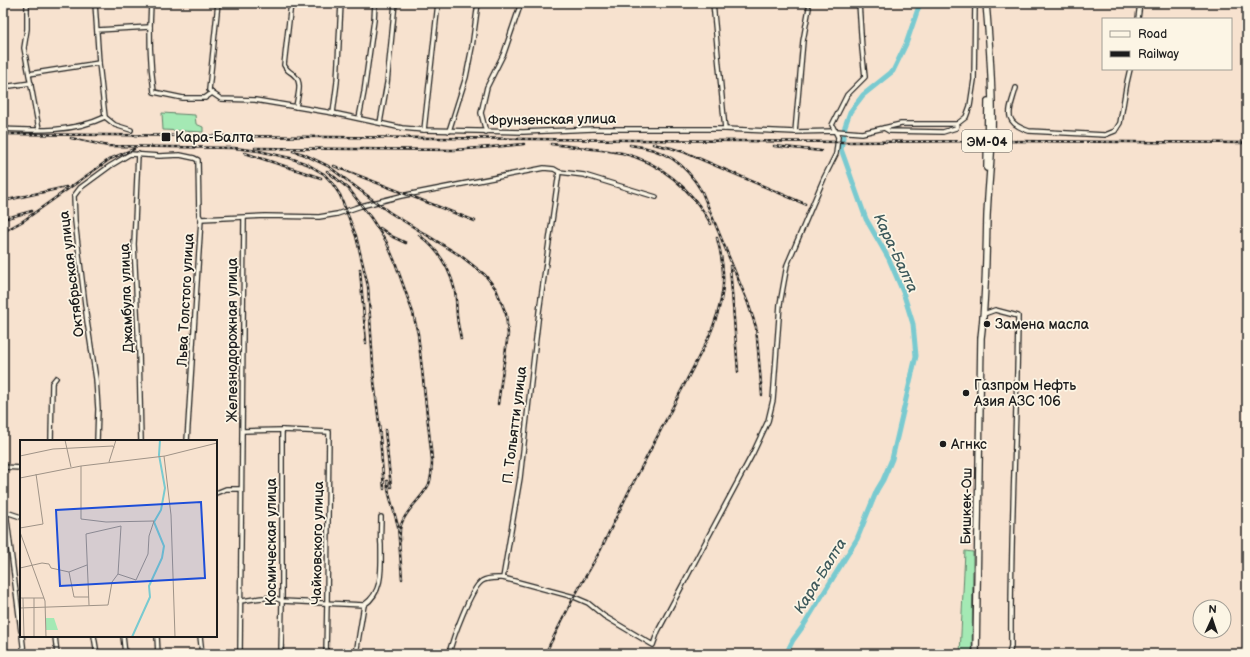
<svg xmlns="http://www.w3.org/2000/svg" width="1250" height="657" viewBox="0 0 1250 657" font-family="'Balsamiq Sans',sans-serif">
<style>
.green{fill:#a4e9b4;stroke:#608268}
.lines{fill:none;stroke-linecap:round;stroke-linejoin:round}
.river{stroke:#79cad0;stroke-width:5}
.minor-casing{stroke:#1c1c1c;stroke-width:6}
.highway-casing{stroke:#1c1c1c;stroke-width:8}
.minor{stroke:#fcf5e5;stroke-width:3.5}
.highway{stroke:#fcf5e5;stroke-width:5.5}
.rail-casing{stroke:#1c1c1c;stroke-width:2.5}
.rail{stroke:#fcf5e5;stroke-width:1;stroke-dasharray:3;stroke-linecap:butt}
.poi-dot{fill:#1c1c1c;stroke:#fcf5e5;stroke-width:1.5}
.labels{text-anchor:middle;stroke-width:3.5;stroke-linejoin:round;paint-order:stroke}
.shield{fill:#fcf5e5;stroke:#5f5d58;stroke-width:1}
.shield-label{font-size:13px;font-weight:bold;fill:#1c1c1c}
.street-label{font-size:14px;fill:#1c1c1c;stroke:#fcf5e5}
.poi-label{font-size:14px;fill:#1c1c1c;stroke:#fcf5e5;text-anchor:start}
.water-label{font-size:15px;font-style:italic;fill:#3d595b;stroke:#fcf5e5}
.inset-river{fill:none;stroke:#79cad0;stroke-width:2}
.inset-road{fill:none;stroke:#9f9387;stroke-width:1}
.view{fill:#1d4ed8;fill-opacity:0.15;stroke:#1d4ed8;stroke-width:2}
.inset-edge{fill:none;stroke:#1c1c1c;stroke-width:2}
</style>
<rect width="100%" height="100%" fill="#f7e2cf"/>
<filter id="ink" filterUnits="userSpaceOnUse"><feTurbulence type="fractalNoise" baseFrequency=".025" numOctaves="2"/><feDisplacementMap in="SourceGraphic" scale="8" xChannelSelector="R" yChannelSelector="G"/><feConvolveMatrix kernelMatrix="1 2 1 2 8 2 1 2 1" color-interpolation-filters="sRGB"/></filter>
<g filter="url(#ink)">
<g class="green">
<path d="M162,113L195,115L196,124L203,127V132L163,130Z"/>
<path d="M965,551L973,552L972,654H960Z"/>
</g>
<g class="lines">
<path class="river" d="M786,654L793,640L804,625L857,539L877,490L883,480L892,459L916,356L913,324L903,292L889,259L866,219L841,149L845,126L850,112L863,95L893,71L906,44L920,3"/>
<g class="minor-casing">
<g id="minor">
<path d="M27,3V29L24,48L39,129"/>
<path d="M95,3L99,63L105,117L115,125L131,130"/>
<path d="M151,3C149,33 150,63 154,92L183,98H205L212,93"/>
<path d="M291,3L284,65C289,74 290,70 295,76C303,83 297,98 296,107"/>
<path d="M713,3L725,129"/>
<path d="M1138,19L1140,3"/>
<path d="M97,30L150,27"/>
<path d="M29,74L99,63"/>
<path d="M3,87L31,83"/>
<path d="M1016,88C1010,110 1001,122 1029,131L1105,135L1115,131L1120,123L1127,82L1130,69"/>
<path d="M212,93L221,99L255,100L333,113L402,128L424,130L523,132L593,129H725L795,132L836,131L862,133L901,124H957"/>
<path d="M212,93L209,90L218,3"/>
<path d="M333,113L337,82L341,3"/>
<path d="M359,118L364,92L374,20L375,3"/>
<path d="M380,123L387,83L395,3"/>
<path d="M884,128L889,131L943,132L956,128L957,124L966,117L970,106L974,80L975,3"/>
<path d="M3,129C37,131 74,132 105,117"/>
<path d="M424,130L438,3"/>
<path d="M449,131L466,77L472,47L478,3"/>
<path d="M486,132L481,113L487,87L504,53L521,3"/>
<path d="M795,132L803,41L809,8"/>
<path d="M138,154L134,244L139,352L141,441"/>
<path d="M201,219L265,216L319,217L337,214L361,206L401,196L544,168L554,169L559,172L584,175L656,197"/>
<path d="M984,314L995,310L1018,316C1017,426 1010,536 1011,646L1009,654"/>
<path d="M243,431L282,430L329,432L327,602L326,654"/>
<path d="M51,441L52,383L56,378"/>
<path d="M97,441L98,409L96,379L87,321L75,221L74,196L80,188L110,166L130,154L159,156L180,155L194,158L198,160L199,215L201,219L187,441"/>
<path d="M3,467L21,468"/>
<path d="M216,493L226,489H241"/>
<path d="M3,511L21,517"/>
<path d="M6,512L21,631"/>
<path d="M503,578L574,597L588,603L604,616L653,645L658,631L753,453L768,421L773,400L780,304L787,265L824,178L836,154L838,137L832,125L847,95L865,77L862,49L859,3"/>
<path d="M240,601C252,600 272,594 282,601L364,605"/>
<path d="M22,636L24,654"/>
<path d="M55,636L57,654"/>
<path d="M94,636L97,654"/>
<path d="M123,636L125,654"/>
<path d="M157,636L158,654"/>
<path d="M200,636L202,654"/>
<path d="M240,654L244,218"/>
<path d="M281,654L282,601V430"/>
<path d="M356,654L364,605C384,592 381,567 381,545C380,536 381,527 381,517"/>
<path d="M449,654C452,640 471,588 482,581C488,577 496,578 503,578L520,478L539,312L559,172"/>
</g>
</g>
<g class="highway-casing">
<g id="highway">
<path d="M987,168L988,101"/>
<path d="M976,654L981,338C986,298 986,257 987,216C988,190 991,164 992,137C993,92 990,48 986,3"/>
</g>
</g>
<use href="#minor" class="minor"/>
<use href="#highway" class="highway"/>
<g class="rail-casing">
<g id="rail">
<path d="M3,134L847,142L1000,141L1247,143"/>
<path d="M71,138L108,146L234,148L259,151L290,158L307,164L324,174L332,183L340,195L356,236L368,286L374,381L379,423L384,489"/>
<path d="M551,144C574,147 600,149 622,153C660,162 692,189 711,224"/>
<path d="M653,144L671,148L684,152L805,204"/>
<path d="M630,145C664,149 685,162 702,192L748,303L756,327L762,395"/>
<path d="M774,146L821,151"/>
<path d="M255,148L454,150L504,146L524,144"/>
<path d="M293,151L303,154L328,166L389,212L461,256L485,275L496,289L506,314L508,334L498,404"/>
<path d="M245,153L321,178"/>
<path d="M334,166L475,221"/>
<path d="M327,171L349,189L371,218L386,241L395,262L413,313L418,334L432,459C432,467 432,476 429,484C422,499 406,509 401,525C399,530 400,536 400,541"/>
<path d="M3,201L66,187"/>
<path d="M3,219L32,211"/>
<path d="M380,228L393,237L406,243"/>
<path d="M3,232L23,221L110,159L134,149"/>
<path d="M419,235C438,249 450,268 455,291C457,302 456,313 458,324C459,329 460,334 461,339"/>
<path d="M730,266L738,372"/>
<path d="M360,269L366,343"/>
<path d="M385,430L391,487"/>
<path d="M387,481L389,494L398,526L402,579"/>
<path d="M545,654L574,597L600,551L628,493L708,339C724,302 728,278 717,238"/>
</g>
</g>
<use href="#rail" class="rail"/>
</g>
</g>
<g class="poi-dot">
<rect x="161" y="132" width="10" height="10" rx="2"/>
<circle cx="987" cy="324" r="4"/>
<circle cx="966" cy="393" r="4"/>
<circle cx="943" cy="444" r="4"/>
</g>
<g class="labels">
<rect class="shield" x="962" y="130" width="50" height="22" rx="3"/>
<g class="shield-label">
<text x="987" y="146">ЭМ-04</text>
</g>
<g class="street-label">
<text transform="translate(552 119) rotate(-1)" y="5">Фрунзенская улица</text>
<text transform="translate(71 274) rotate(-97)" y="5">Октябрьская улица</text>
<text transform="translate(126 298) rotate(-92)" y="5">Джамбула улица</text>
<text transform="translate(185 300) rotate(-87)" y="5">Льва Толстого улица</text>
<text transform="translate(232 340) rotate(-90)" y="5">Железнодорожная улица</text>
<text transform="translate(514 425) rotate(-83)" y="5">П. Тольятти улица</text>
<text transform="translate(966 506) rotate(-89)" y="5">Бишкек-Ош</text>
<text transform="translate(271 542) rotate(-90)" y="5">Космическая улица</text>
<text transform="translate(317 543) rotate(-89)" y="5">Чайковского улица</text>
</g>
<g class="poi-label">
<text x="175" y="142">Кара-Балта</text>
<text x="995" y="329">Замена масла</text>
<text x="974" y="390">Газпром Нефть<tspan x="974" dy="16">Азия АЗС 106</tspan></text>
<text x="951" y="449">Агнкс</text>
</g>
<g class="water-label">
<text transform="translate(896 253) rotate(65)" y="5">Кара-Балта</text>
<text transform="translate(820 576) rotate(-58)" y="5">Кара-Балта</text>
</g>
</g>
<g transform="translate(20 440)">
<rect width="197" height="197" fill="#f7e2cf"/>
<path d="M26,178H34L38,190H26Z" fill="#a4e9b4"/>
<path class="inset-river" d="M112,197L130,157L129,146L142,118L144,106L134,82L141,70L145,48L139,15L140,0"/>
<path class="inset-road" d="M45,0L51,27M0,16L33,9L93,6L94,8M144,16L151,75L155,197M89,22L96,0M61,26V79L86,82L134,81L129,96L128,114L116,140L98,134M0,38L61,26L145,16L197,3M0,88L23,84L16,34M0,92L25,161L26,197M0,128L22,123L29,124L31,128L49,132L67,125M49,132L54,157H69M0,158H24M3,158L4,197M14,158V197M0,168L88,165L92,142L98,134L101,86L66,94L69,165"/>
<path class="view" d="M181,62L185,138L40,146L36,70Z"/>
<rect width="197" height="197" class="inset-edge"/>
</g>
<rect width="1250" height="657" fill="none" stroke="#fcf5e5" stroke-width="16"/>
<rect x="8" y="8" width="1234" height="641" fill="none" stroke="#1c1c1c" stroke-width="1.5" filter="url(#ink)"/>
<rect x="1102" y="18" width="130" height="52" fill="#fcf5e5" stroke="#a29e95"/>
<rect x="1110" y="31" width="20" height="6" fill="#fcf5e5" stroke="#a29e95"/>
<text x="1138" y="38" font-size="12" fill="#1c1c1c">Road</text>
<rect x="1110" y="51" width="20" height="6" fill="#1c1c1c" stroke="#a29e95"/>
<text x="1138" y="58" font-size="12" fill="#1c1c1c">Railway</text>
<g transform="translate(1212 619) rotate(3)"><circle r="19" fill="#fcf5e5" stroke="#a29e95"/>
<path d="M0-3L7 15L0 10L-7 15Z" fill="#1c1c1c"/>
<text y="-6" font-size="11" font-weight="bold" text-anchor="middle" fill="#1c1c1c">N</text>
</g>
</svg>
